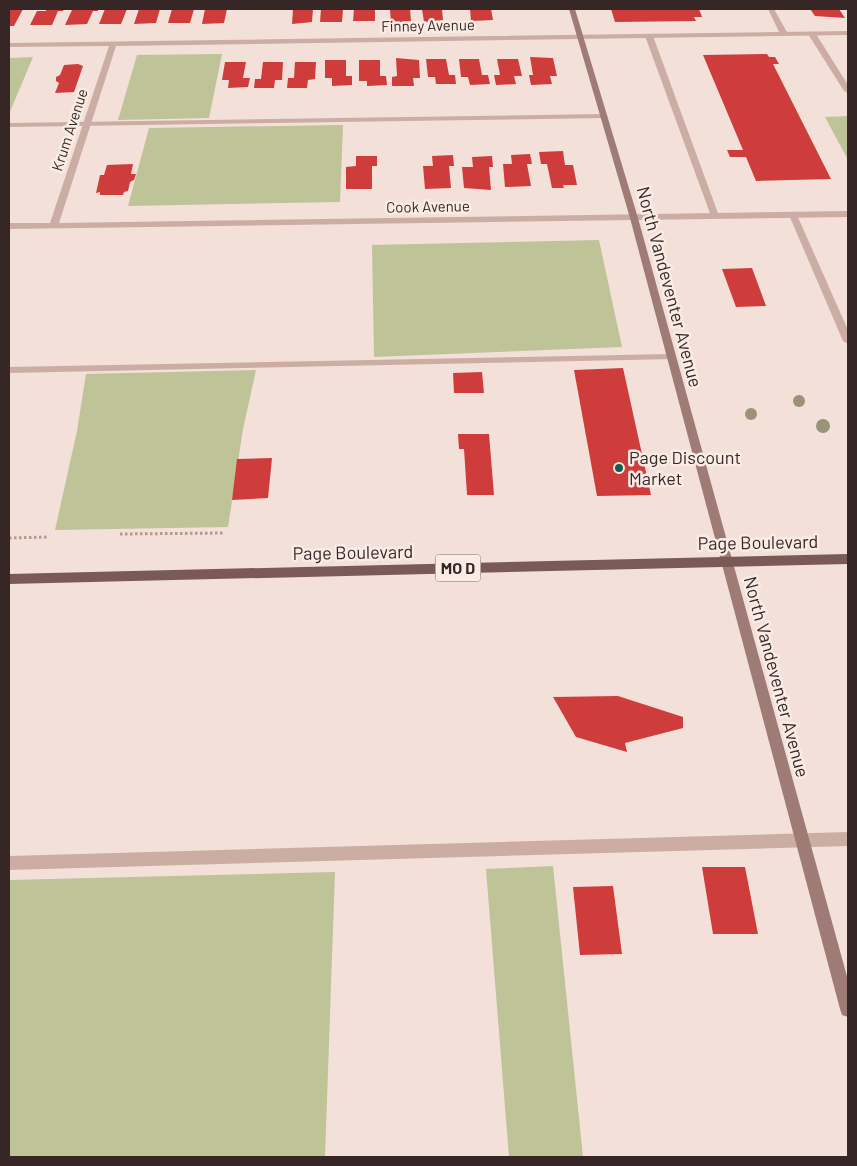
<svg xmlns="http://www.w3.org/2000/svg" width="857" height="1166" viewBox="0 0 857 1166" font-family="Barlow,sans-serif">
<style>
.green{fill:#bec398}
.building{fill:#ce3d3c}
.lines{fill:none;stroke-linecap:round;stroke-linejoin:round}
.path{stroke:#b7968e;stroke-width:3;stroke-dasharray:2.5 2.5;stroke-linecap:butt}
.service{fill:#ccada4;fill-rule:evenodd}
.minor{fill:#ccada4;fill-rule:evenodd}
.secondary{fill:#9f7b75;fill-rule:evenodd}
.primary{fill:#795a56;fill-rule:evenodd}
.tree{fill:#999478}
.poi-dot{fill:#195a4f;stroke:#faece5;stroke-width:2}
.labels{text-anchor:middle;stroke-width:5;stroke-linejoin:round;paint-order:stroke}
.far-street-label{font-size:15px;fill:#362726;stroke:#faece5}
.shield{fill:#faece5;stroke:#71625f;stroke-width:1}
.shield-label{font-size:16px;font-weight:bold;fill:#362726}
.street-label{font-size:18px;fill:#362726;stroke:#faece5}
.poi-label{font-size:18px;fill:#362726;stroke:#faece5;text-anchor:start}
</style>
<rect width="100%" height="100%" fill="#f3e0d9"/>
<g class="green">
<path d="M222,54L209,118L118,120L137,55Z"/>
<path d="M33,57L9,114V58Z"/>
<path d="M848,116V160L825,117Z"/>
<path d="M343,125L340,202L128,206L149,128Z"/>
<path d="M599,240L622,347L374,357L372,245Z"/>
<path d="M256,370L243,429L228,527L55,530L77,431L86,374Z"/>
<path d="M553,866L583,1157H509L486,869Z"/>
<path d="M335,872L325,1157H9V880Z"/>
</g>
<g class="building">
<path d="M9,9H23L14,26H9Z"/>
<path d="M46,9H64L63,11H58L52,25H30L37,11H46Z"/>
<path d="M81,9H98V11H93L87,24L65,25L72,10Z"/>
<path d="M105,9H127L121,24H99Z"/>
<path d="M139,9H160L156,23L134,24Z"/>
<path d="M172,9H194L190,23H168Z"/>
<path d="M205,9H227L224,23L202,24Z"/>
<path d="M293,9H313L312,22L292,24Z"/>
<path d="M321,9H343L342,22H320Z"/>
<path d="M354,9H375V21H353Z"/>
<path d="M390,9H410L411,21L391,23Z"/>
<path d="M422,9H442L443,20L424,22Z"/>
<path d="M470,9H491L493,20L471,21Z"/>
<path d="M611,9H699L702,17H694L696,21L615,22Z"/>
<path d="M810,9H839L845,18L815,16Z"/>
<path d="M767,54L769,57H775L779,64H773L831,179L756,181L746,157H730L727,150H743L703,55Z"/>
<path d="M530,57L553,58L557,76H550L552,84L531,85L529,75H533Z"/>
<path d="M396,58L419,60L420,78H413L414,86H392V77L397,76Z"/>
<path d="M426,59H446L449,75H455L456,84H436L435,77H428Z"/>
<path d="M459,59H479L482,75H488L490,84L470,85L468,77H461Z"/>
<path d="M497,59H518L522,76H514L516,84L496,85L494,75H500Z"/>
<path d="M325,60H346V76H352V85L332,86V78H325Z"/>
<path d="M359,60H380V76H386L387,85L367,86V81H359Z"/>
<path d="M225,62H246L243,78H250L248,87L228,88L229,80H222Z"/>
<path d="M263,62H283L282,80H275L274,88H254L255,79H261Z"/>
<path d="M295,62H316L315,79L308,80L307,88H287L288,78H294Z"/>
<path d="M78,64L83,66L74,92L55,93L59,83L56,81V77L60,75L64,65Z"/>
<path d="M563,151L565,165H573L577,185H563L564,188H552L547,164H541L539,152Z"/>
<path d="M530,154L532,164H527L531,186L505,187L503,164H512L511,155Z"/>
<path d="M453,155L454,166H449L451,188L425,189L423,166H433L432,156Z"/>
<path d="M356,156H377V166H372V189H346V167L356,166Z"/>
<path d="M492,156L493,167H489L491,190L464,188L462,167H473L472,157Z"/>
<path d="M133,164L131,174H136L134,180L130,182L128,191L124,192L123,195H100V192L96,193L100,175H104L107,165Z"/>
<path d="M752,268L766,306L736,307L722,269Z"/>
<path d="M623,368L651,495L597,496L574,370Z"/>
<path d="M482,372L484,393H454L453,373Z"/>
<path d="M458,434H489L494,495H467L464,449H459Z"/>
<path d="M272,458L268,498L232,500L237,459Z"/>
<path d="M618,696L683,717V728L625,743L627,752L576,737L553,697Z"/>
<path d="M702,867H745L758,934H713Z"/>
<path d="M613,886L622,954L580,955L573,887Z"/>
</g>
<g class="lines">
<g class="path">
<path d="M120,534L225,533"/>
<path d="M9,538L49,537"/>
</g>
<g class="service">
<path d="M768,9H774L788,34L787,36H781Z"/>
<path d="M809,32L816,34L848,85V93L844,91L808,34Z"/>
<path d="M646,34L653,36L719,216L718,218H712L711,216L645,36Z"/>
<path d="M603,114L607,116L606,118L9,127V123Z"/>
<path d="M793,212L797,215L848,330V344L843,341L789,215Z"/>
<path d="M671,354L676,357L675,359L9,373V367Z"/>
<path d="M848,832V846L9,870V856Z"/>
</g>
<path class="minor" d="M848,31V35L116,46L59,223L848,211V217L9,229V223H50L109,46L9,47V43Z"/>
<path class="secondary" d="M569,9H575L638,218L848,980V1017L842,1015L840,1009L630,218Z"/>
<path class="primary" d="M848,554V564L9,584V574Z"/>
</g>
<g class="tree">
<circle cx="799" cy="401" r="6"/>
<circle cx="751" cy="414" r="6"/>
<circle cx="823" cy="426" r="7"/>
</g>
<circle class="poi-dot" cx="619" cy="468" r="5"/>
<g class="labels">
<g class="far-street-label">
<text transform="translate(428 26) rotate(-1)" y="5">Finney Avenue</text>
<text transform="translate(70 130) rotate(-72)" y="5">Krum Avenue</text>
<text transform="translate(428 207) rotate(-1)" y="5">Cook Avenue</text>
</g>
<rect class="shield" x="435.5" y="554.5" width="45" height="27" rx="4"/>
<g class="shield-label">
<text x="458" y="574">MO D</text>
</g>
<g class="street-label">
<text transform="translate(669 287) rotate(75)" y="6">North Vandeventer Avenue</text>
<text transform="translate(758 543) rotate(-1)" y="6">Page Boulevard</text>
<text transform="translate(353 553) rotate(-1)" y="6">Page Boulevard</text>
<text transform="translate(776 677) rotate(75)" y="6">North Vandeventer Avenue</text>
</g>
<g class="poi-label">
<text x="629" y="464">Page Discount<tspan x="629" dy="21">Market</tspan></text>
</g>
</g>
<rect width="857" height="1166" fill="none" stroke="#362726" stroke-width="20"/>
</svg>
